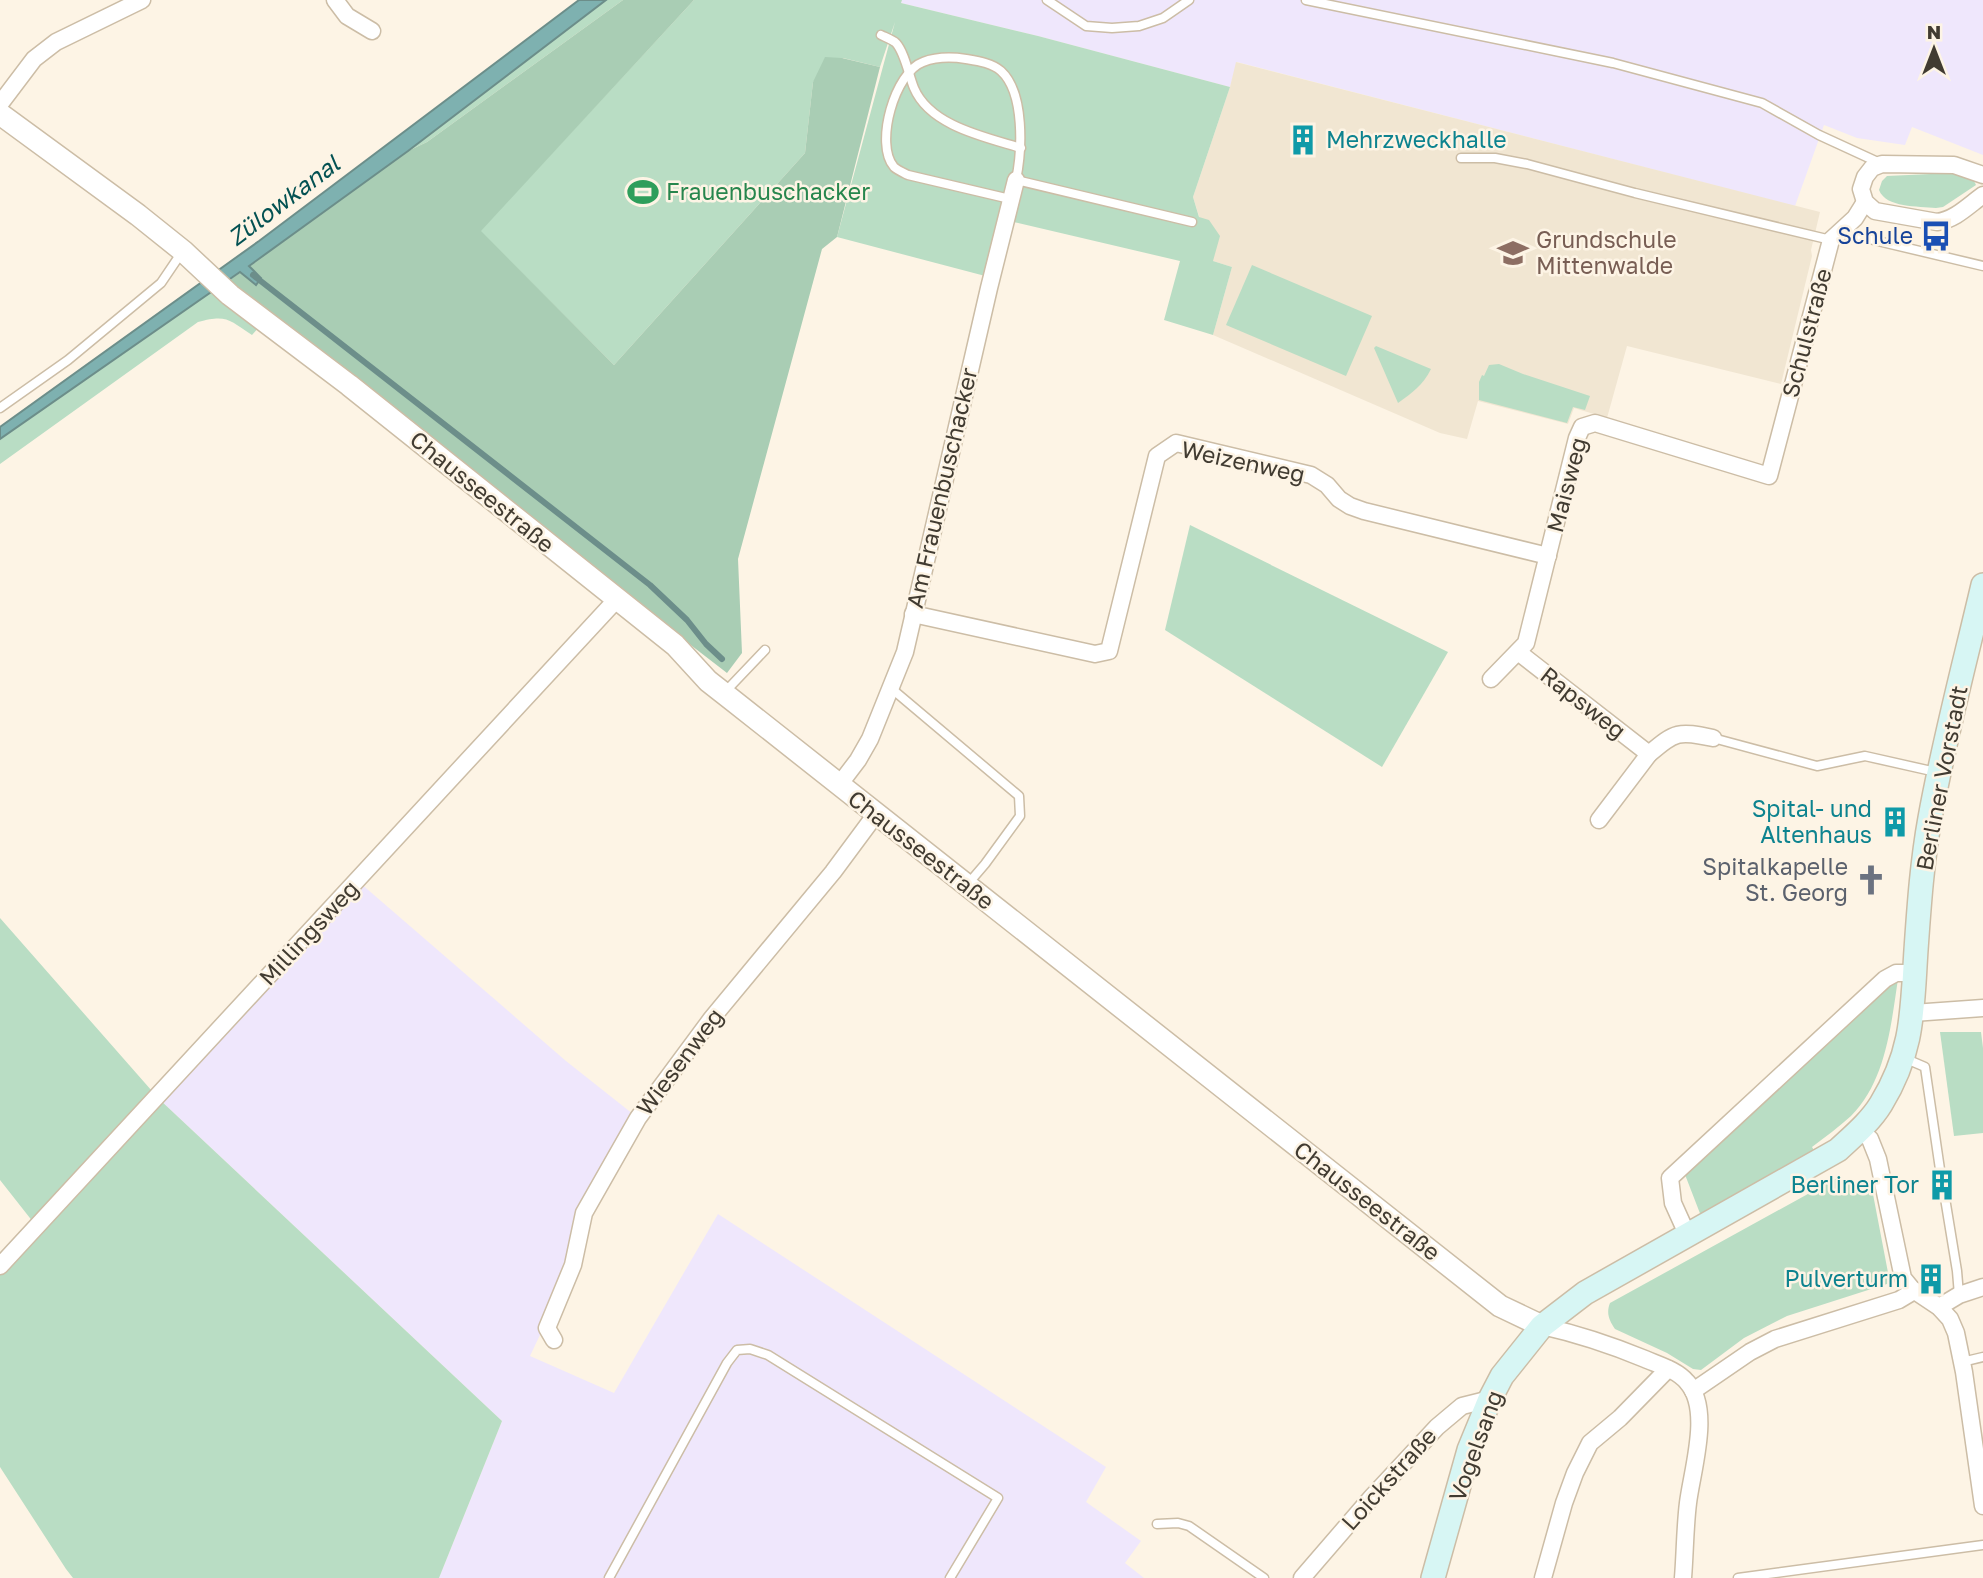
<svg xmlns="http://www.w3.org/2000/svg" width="1983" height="1578" viewBox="0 0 1983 1578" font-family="'Golos Text',sans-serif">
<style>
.industrial{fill:#efe7fc}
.education{fill:#f1e6d2}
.green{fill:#b9ddc4}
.forest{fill:#a9cdb4}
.water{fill:#7eb1b0;stroke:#6c8e8a;stroke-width:2}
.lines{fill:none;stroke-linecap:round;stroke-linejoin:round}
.stream{stroke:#6c8e8a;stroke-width:6}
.service-casing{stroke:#ccbda6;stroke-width:11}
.minor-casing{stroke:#ccbda6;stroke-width:19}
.tertiary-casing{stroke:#ccbda6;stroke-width:24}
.secondary-casing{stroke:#ccbda6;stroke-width:26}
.service{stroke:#fff;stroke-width:8}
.minor{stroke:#fff;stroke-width:16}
.tertiary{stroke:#fff;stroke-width:21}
.secondary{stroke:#d7f6f4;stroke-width:23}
.labels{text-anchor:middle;stroke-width:5;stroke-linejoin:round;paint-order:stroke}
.culture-label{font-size:23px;fill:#0d838f;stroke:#fdf4e5;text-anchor:end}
.leisure-label{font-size:23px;fill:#27864d;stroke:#fdf4e5;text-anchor:start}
.transit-label{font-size:23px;fill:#164399;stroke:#fdf4e5;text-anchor:end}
.education-label{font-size:23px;fill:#785e54;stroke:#fdf4e5;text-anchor:start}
.street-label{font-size:23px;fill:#413b31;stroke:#fdf4e5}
.worship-label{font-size:23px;fill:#5b616d;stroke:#fdf4e5;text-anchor:end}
.water-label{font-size:24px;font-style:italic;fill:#035152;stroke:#fdf4e5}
</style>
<rect width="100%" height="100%" fill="#fdf4e5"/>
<g class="industrial">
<path d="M902,0H1983V155L1912,127L1905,145L1857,138L1824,125L1795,206L1237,62L1230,87L1038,36L901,3Z"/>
<path d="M359,882L566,1061L638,1118L610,1165L573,1265L530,1356L614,1393L718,1214L1106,1467L1086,1502L1141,1541L1125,1563L1144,1578H439L502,1421L159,1099Z"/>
</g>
<path class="education" d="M1236,62L1820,212L1811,250L1812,256L1781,384L1627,346L1607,418L1574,408L1568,424L1478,401L1467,439L1440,433L1213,335L1232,267L1213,261L1193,197L1230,87Z"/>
<g class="green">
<path d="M606,0H623L427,142L408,151Z"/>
<path d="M694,0H902L901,3L1038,36L1230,87L1193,197L1199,217L1209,220L1220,236L1213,261L1232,267L1213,335L1164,320L1180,261L1005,220L989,277L837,237L895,22L880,67L843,58L813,82L805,153L614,365L480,231Z"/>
<path d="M1952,173L1974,181L1976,185L1943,207L1936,208C1918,206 1886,208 1879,190L1882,181L1887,176Z"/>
<path d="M1252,265L1372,316L1346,376L1226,325Z"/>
<path d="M212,291L260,326L252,335C229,320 227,314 198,322L0,464V439Z"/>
<path d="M1376,346L1431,369C1423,385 1412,393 1398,403L1374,348Z"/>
<path d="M1499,364L1523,374L1590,396L1585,410L1573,407L1567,423L1479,400V382L1482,375L1484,376L1489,365Z"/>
<path d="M1190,525L1448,652L1382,767L1165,630Z"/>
<path d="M0,918L159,1099L502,1421L439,1578H73L66,1569L0,1467V1267L37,1227L0,1180Z"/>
<path d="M1898,979C1891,1025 1886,1081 1851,1116C1839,1127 1825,1137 1812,1147L1815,1152L1701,1216L1684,1172L1828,1039Z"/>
<path d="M1940,1032H1981L1983,1048V1133L1954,1136Z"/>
<path d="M1835,1179L1862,1183L1872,1189L1890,1283L1787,1316L1744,1338L1701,1370L1693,1369L1667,1353L1615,1329C1609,1320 1606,1313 1610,1303Z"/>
</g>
<path class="forest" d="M623,0H694L481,231L614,365L805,153L813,82L825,57L842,58L880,67L837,237L822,249L738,559L742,653L727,673L565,548L414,422L228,281L241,272L256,285L261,277L248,266L408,151L427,142Z"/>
<path class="water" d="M579,0H606L408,151L249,266L261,278L256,285L240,272L0,439V427L259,241Z"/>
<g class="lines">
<path class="stream" d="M253,275L650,585L687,620L706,644L722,659"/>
<g class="service-casing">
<g id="service">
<path d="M1047,0L1086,26L1112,28L1139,26L1163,18L1189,0"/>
<path d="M1306,0L1613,63L1762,103L1819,135L1882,164"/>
<path d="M881,35C885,37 893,40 896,43C905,53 909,76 914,88C930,126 985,137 1021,148"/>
<path d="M1461,158H1495L1527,164L1635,193L1831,240"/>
<path d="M1010,199L908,175C904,173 897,170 894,167C874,144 895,72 923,62C936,57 953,57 966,59C978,61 992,63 1001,71C1025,93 1022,151 1016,180L1192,222"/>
<path d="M1844,230L1861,237L1983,266"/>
<path d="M0,408L68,360L161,283L182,252"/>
<path d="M892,689L1019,796L1020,816L985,864L967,885"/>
<path d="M724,693L765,650"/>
<path d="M1713,738L1817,766L1865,756L1936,772"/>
<path d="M1904,1058L1925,1067L1942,1183"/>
<path d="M1943,1186L1957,1271L1959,1295"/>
<path d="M1962,1362L1983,1357"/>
<path d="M1157,1524L1178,1523L1189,1526L1264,1578"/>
<path d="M609,1578L727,1363L737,1350L750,1349L768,1355L998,1498L950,1578"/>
<path d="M1738,1578L1983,1545"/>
</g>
</g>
<g class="minor-casing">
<g id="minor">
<path d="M335,0L347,16L372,31"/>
<path d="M0,104L34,59L56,42L142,0"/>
<path d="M1983,175L1954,165L1882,164L1872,168L1865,177L1861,189L1865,202L1875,211L1937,222C1955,220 1969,205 1983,195"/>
<path d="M913,614L1095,654L1109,651L1157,456L1176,443L1311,475L1327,485L1339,499L1350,506L1364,511L1548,556"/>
<path d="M1518,652L1649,754L1599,820"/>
<path d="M1491,679L1526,643L1577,438L1582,427L1595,423L1769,476L1831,240L1855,218L1865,202"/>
<path d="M1649,754C1676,731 1678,731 1713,738"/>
<path d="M839,785L858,760L870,739L905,652L989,288L1016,180"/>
<path d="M1913,1013L1983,1008"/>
<path d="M1860,1130L1870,1139L1878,1159L1903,1278L1912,1289L1939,1307L1950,1319L1956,1333L1964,1372L1983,1506"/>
<path d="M1687,1234L1673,1203L1670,1178L1885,979L1896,973H1915"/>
<path d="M0,1266L617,599"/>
<path d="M1939,1307L1959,1295L1983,1287"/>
<path d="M1542,1326C1578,1334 1611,1345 1645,1359C1659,1365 1677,1370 1687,1382C1712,1409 1692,1470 1688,1503C1685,1527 1685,1553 1683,1578"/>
<path d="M554,1340L547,1328L573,1265L584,1213L638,1118L712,1018L833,872L876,814"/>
<path d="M1693,1391L1750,1352L1775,1339L1899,1300L1914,1291"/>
<path d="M1302,1578L1371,1498L1437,1427L1462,1406L1490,1399"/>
<path d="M1543,1578L1564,1503L1575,1473L1590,1443L1620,1418L1668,1369"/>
</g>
</g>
<g class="tertiary-casing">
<path id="tertiary" d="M0,114L138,215L183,251L230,295L349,385L675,645L708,681L731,699L1500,1306L1542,1326"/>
</g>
<g class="secondary-casing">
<path id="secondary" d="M1433,1578L1469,1450L1490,1399L1502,1376L1542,1326L1585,1293L1838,1150C1853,1136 1870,1122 1881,1104C1914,1050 1912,1010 1916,950C1919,907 1922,862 1930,818C1944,740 1965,662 1983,585"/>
</g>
<use href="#service" class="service"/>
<use href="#minor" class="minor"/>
<use href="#tertiary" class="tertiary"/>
<use href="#secondary" class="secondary"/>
</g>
<defs>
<g id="building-bare" transform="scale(2.415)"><path d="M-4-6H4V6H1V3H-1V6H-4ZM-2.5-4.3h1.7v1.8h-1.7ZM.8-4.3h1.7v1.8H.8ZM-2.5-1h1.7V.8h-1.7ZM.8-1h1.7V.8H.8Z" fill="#0f9aa8" stroke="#fdf4e5" stroke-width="2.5" paint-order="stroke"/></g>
<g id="stadium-bare" transform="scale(2.415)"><path d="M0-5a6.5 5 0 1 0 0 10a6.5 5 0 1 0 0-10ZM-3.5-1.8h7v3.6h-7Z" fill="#2e9e5b" stroke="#fdf4e5" stroke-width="2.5" paint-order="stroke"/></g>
<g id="bus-bare" transform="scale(2.415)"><path d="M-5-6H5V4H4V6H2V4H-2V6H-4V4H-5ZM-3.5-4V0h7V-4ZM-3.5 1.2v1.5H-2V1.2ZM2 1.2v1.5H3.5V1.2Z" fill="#1a4fb4" stroke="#fdf4e5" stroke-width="2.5" paint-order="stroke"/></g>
<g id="school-bare" transform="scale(2.415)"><path d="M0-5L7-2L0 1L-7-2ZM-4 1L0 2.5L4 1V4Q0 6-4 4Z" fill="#8d6e63" stroke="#fdf4e5" stroke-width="2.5" paint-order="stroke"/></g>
<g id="church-bare" transform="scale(2.415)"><path d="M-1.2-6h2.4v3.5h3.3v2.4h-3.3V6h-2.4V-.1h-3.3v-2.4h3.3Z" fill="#6b7280" stroke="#fdf4e5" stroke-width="2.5" paint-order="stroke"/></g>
</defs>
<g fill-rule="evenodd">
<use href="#building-bare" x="1303" y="140"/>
<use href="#stadium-bare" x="643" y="192"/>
<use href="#bus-bare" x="1936" y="236"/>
<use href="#school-bare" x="1513" y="253"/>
<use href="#building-bare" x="1895" y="822"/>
<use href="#church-bare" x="1871" y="880"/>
<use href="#building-bare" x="1942" y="1185"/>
<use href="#building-bare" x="1931" y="1279"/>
</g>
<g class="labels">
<g class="culture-label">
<text x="1326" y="148" text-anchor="start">Mehrzweckhalle</text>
<text x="1872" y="817">Spital- und<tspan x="1872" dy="26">Altenhaus</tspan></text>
<text x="1919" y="1193">Berliner Tor</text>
<text x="1908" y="1287">Pulverturm</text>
</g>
<g class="leisure-label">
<text x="666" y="200">Frauenbuschacker</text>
</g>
<g class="transit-label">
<text x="1913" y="244">Schule</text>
</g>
<g class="education-label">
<text x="1536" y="248">Grundschule<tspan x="1536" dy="26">Mittenwalde</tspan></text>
</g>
<g class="street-label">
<text transform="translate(1807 333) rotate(-75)" y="8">Schulstraße</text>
<text transform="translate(1243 462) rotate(12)" y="8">Weizenweg</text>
<text transform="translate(1567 485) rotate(-75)" y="8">Maisweg</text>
<text transform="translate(942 488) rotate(-77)" y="8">Am Frauenbuschacker</text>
<text transform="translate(482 492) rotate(39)" y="8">Chausseestraße</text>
<text transform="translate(1583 703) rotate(38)" y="8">Rapsweg</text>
<text transform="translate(1942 778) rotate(-79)" y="8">Berliner Vorstadt</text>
<text transform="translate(921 850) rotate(38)" y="8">Chausseestraße</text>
<text transform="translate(309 933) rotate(-47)" y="8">Millingsweg</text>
<text transform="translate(680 1062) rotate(-53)" y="8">Wiesenweg</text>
<text transform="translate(1367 1201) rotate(38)" y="8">Chausseestraße</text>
<text transform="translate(1476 1446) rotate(-70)" y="8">Vogelsang</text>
<text transform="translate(1389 1479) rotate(-48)" y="8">Loickstraße</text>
</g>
<g class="worship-label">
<text x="1848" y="875">Spitalkapelle<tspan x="1848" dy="26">St. Georg</tspan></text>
</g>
<g class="water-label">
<text transform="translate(284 201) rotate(-37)" y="8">Zülowkanal</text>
</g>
</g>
<g transform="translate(1934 49)" stroke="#fdf4e5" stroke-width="5" paint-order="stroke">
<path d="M0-5L12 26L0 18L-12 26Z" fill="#413b31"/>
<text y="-10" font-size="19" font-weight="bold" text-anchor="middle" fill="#413b31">N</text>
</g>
</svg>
